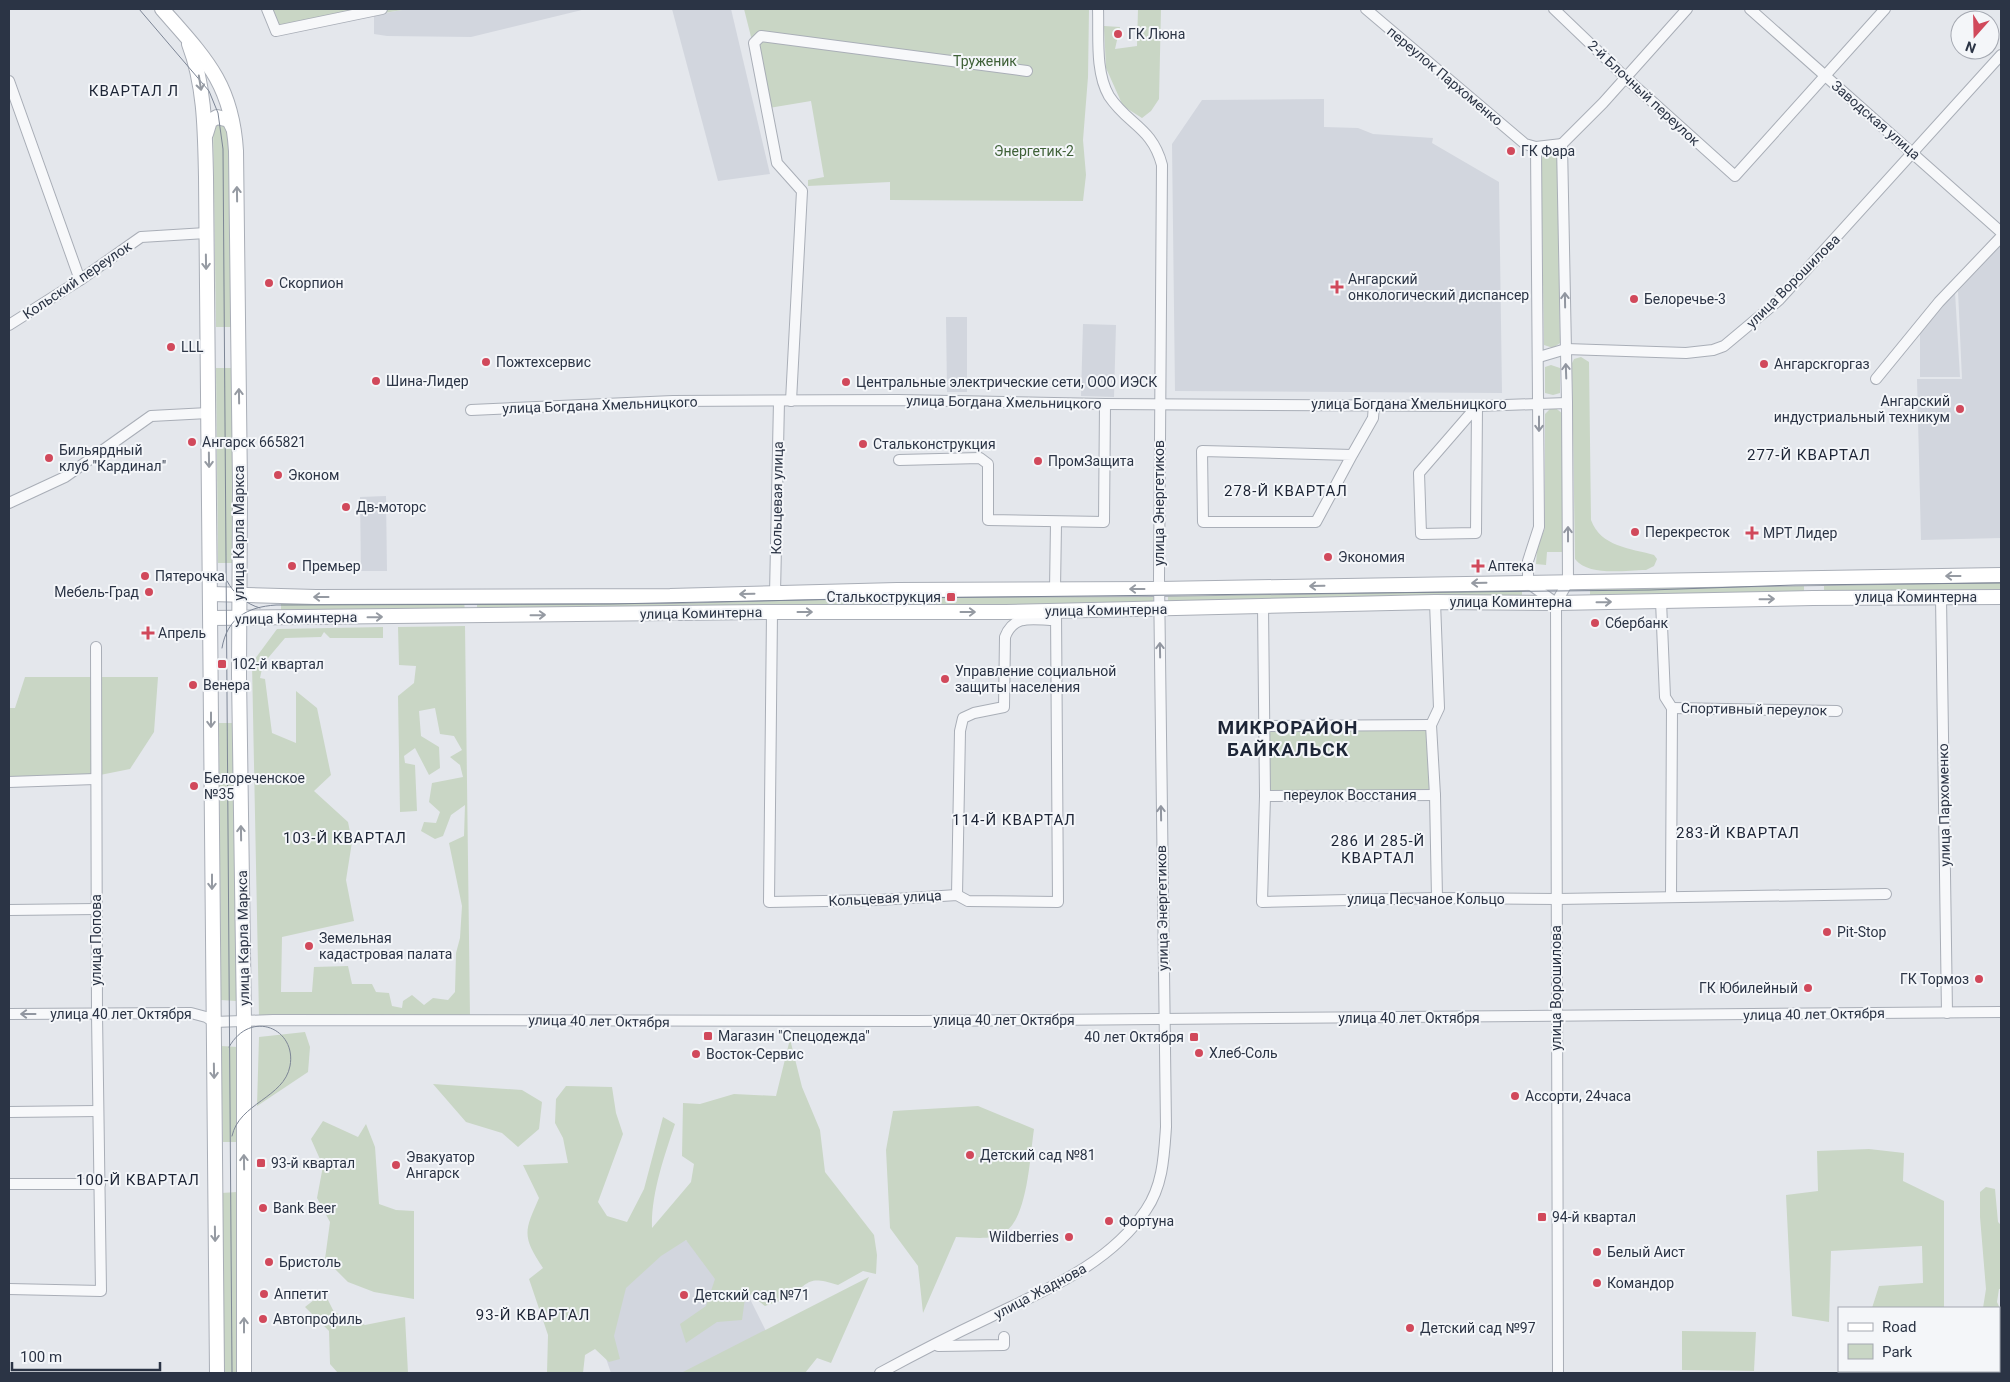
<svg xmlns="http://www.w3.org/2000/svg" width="2010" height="1382" viewBox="0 0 2010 1382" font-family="Roboto,sans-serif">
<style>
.built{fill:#d2d6de}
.green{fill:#c9d6c5}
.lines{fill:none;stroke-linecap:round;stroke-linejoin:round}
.street-casing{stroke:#a9aeb7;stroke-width:12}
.secondary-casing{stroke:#a9aeb7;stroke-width:16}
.street{stroke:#f7f8fa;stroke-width:10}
.secondary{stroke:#fff;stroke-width:14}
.tram{stroke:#7d8696;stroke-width:1}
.oneway{stroke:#959aa2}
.oneway2{stroke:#9196a0}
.poi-dot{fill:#d1495b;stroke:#f4f6f9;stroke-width:2}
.labels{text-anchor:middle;stroke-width:4;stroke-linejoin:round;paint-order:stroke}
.poi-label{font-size:14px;fill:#2b3445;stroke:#f4f6f9;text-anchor:start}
.park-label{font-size:14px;fill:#3f6138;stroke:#f4f6f9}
.street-label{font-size:14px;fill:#2b3445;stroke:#f4f6f9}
.neighbourhood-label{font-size:15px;letter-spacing:1px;fill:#1d2536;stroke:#f4f6f9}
.district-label{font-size:19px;font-weight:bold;letter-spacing:1px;fill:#1d2536;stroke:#f4f6f9}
</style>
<rect width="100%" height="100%" fill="#e4e7ec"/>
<g class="built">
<path d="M408,9H586L471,37L387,36L374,34V15Z"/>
<path d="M672,9H731L770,174L718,181Z"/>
<path d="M1324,99V127L1358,128L1373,134L1433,138L1432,143L1499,182L1502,393L1175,391L1172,144L1202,100Z"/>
<path d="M2001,245V538L1921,540L1917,379H1962L1958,291Z"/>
<path d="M1955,292L1960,377H1920V329Z"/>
<path d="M946,317H967V392H947Z"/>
<path d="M1083,324L1116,325L1114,397L1081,396Z"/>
<path d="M386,496L387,571H361L360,497Z"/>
<path d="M667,1233L729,1257L767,1333L692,1373H611L602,1347L636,1247Z"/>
</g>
<g class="green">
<path d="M266,9H408L276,31Z"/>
<path d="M744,9H1089L1088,77L1083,140L1086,175L1083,201L890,200V182L808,186V180L824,177L811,101L769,108Z"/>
<path d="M1138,9H1161L1159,99L1151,111L1142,118L1123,106L1106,68L1104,26L1120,27L1115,49L1137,46Z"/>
<path d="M222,120L231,131L233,327H216L213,124Z"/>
<path d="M1548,147L1557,152L1560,343L1553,348L1544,345L1541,160Z"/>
<path d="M1581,357L1589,362L1591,520C1601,547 1630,548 1654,555L1657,559L1654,566L1646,570C1625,570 1589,577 1575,559L1572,363L1574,359Z"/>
<path d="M1551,365L1560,368V393L1553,395L1545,393V367Z"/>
<path d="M216,368H233L235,563H218Z"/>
<path d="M1553,406L1563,414V552H1547L1546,565L1536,564L1537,549L1545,528V414Z"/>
<path d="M2001,579V591L1824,593V582Z"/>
<path d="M1804,582V593L1590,597V586Z"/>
<path d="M1522,587V598L1168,602V591Z"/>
<path d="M1153,592V604L907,606V594Z"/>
<path d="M882,595V606L477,611V599Z"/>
<path d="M464,600L465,612L281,614V602Z"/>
<path d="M465,626L470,1016L259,1017L252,663L277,629L383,627V638H330L324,632L321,637L285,638L263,664L260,678L265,679L272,733L296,743V691L317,708L331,775L314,791L348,822L352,842L346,880L354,921L282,937L281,992H312L314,967L348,966L352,984H372L376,992L389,993L392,1006L402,1008L403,1001L412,995L424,1005L433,998L448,1000L455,992L456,953L460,938L462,906L449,843L464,836L465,805L451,815L443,836L435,839L421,831L424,822L436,823L440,812L429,802L432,783L463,777L460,765L450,757L462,750L454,736L440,734L435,708L419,711L421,736L439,747L440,768L429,775L415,748L404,756L405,763L415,765L417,811L400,812L398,696L414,683L416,666L399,665L398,627Z"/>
<path d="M25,677H158L154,732L130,769L100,775L9,780V708H15Z"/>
<path d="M219,723H236V1001L221,1000Z"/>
<path d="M1431,725L1434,795L1265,796L1264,726Z"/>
<path d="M305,1032L310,1047L308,1072L257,1106L259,1037Z"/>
<path d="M790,1039L802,1087L820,1130L825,1172L874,1235L877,1255L876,1274L863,1271L838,1285C806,1275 811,1283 788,1297C781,1301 772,1303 765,1306L746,1291L742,1320L717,1322L686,1343L680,1324L706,1306L715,1279L686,1240L661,1256L626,1288L614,1336L620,1359L609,1362L595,1349L585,1355L583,1373H547L548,1335L529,1279L543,1268C522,1236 524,1232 539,1198L523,1165L568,1163L563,1138L555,1123L556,1099L566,1086L612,1087L616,1113L623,1134L598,1202L607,1216L627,1222L644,1189L663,1117L675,1124C664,1157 651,1194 652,1228L691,1182L694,1164L682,1156L683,1103L700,1104L734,1094L776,1096Z"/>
<path d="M221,1046L238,1047V1142H223Z"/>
<path d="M433,1084L522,1090L542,1102L539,1129L518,1147L502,1133L466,1122Z"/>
<path d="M978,1106L1034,1129C1030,1155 1028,1217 1005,1232C992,1241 971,1237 956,1237L923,1313L918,1266L890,1228L886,1150L893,1111Z"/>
<path d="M323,1121L358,1137L366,1124L375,1147L379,1204L396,1210L414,1211V1299L374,1292L348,1282L325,1259L330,1222L317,1198L323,1166L311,1139Z"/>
<path d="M1869,1149L1904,1153L1903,1181L1944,1201V1308H1872L1879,1286L1923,1283L1922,1246L1831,1251L1829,1322L1792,1316L1786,1195L1818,1191L1817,1151Z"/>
<path d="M1986,1187L1995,1189L1998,1222L2001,1225V1289H1999L1997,1302L2001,1311V1353L1999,1351V1308H1983L1986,1289L1980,1217V1192Z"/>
<path d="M237,1192L238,1373H223L221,1193Z"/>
<path d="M869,1277L831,1363L817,1358L805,1373H681Z"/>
<path d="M324,1292L334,1312L365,1325L405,1317L408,1373H338L330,1364L329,1331L305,1307Z"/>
<path d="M1682,1331L1756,1332L1754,1371L1682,1370Z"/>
<path d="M1850,1371H1967L1965,1373H1852Z"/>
</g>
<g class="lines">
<g class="street-casing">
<g id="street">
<path d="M267,9L276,31L382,9"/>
<path d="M1366,9L1525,144L1536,147L1562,144"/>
<path d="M1554,9L1626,78L1735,176L1885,9"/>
<path d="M1750,9L2001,232"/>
<path d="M9,81L80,280"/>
<path d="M1562,144L1603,103L1687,9"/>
<path d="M1536,147L1539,527L1528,561V583L1556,603"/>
<path d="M9,325L80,280L141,237L206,233"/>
<path d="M1539,357L1566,349L1686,353L1713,350L1724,346L1779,300L2001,55"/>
<path d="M1876,379L1939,302L2001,237"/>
<path d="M791,401L802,191L777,163L754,43L761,36L1027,71"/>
<path d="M1477,406L1476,533L1421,534L1419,473Z"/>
<path d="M471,410L673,401L898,400L1105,404L1477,406L1567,403"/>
<path d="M1352,455L1316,522H1203L1202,451L1352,455L1373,418L1374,405"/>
<path d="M899,460L980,458L988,464V520L1104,522L1105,404"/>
<path d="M9,503L65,477L151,416L208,413"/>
<path d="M1055,590L1056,523"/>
<path d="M775,594L779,401"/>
<path d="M1941,597L1947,1013"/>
<path d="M1661,601L1665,697L1672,708L1671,896"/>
<path d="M1435,602L1439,708L1431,725L1435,795L1437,898"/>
<path d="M1556,603L1558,1373"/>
<path d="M1556,603L1568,582L1567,403L1562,144"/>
<path d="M1263,606L1265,796L1262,902L1437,898L1557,899L1886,894"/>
<path d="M772,612L769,902L879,900L957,895L968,901L1058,902L1056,611"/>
<path d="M1672,708L1837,711"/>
<path d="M1264,726L1431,725"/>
<path d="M9,782L95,779"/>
<path d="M1265,796L1435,795"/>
<path d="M957,895L960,731L963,718L974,713L1004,707L1005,637C1014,613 1034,620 1055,620"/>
<path d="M9,910L96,909"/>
<path d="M9,1014L191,1013L206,1017L214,1022L273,1020L916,1021L2001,1012"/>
<path d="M9,1112L98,1111"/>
<path d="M9,1184H100"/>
<path d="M9,1289L101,1291L97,1014L96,647"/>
<path d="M938,1346L1004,1345V1337"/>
<path d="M880,1373C915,1354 952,1335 988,1318C1045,1290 1109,1265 1146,1210C1163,1185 1164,1156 1166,1127L1159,578L1162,165C1152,127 1128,125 1109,96C1095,72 1099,36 1098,9"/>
</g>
</g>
<g class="secondary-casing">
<g id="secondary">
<path d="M162,9C204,57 232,83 236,151L240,487L239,675L244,1022V1373"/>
<path d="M189,44C205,86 205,132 206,177L217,1373"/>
<path d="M206,134L210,121L217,117L229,120L233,128"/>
<path d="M211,594L316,597L670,596L897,590L1159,589L2001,575"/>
<path d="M211,618L772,612H1006L1435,602L1556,603L1813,598L2001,597"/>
</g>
</g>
<use href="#street" class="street"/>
<use href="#secondary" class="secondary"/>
<g class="tram">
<path d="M139,9L209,91L218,113L223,149L232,1373"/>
<path d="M227,581C234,594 246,604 260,608"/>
<path d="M222,648C227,618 247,607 276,605L610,604L901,598L1650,590L1795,585L2001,583"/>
<path d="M229,1047C251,1008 297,1029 290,1066C284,1098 239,1103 232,1136"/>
</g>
</g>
<defs><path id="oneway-shaft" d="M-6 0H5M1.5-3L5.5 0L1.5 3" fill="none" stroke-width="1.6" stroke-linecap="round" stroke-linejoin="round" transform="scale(1.25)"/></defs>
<g class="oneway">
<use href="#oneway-shaft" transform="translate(200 83) rotate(81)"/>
<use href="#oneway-shaft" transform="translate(237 194) rotate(-91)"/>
<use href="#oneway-shaft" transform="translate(206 262) rotate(89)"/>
<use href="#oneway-shaft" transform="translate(239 396) rotate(-91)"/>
<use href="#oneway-shaft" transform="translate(209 460) rotate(89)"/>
<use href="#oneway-shaft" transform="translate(1953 576) rotate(180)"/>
<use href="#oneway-shaft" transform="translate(1479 583) rotate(179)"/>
<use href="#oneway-shaft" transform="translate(1317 586) rotate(179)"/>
<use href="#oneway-shaft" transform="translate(1137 589) rotate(180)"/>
<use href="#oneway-shaft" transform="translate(747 594) rotate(179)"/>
<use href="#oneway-shaft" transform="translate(321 597) rotate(-180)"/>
<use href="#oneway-shaft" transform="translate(1767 599) rotate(-1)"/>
<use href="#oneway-shaft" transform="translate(1604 602) rotate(-1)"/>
<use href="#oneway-shaft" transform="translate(805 612)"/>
<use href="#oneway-shaft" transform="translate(968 612)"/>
<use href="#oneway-shaft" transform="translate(538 615) rotate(-1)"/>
<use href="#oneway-shaft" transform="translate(375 617) rotate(-1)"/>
<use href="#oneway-shaft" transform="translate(211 720) rotate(90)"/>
<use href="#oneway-shaft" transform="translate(241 833) rotate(-91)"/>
<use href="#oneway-shaft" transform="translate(212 882) rotate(90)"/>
<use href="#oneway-shaft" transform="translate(214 1071) rotate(89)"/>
<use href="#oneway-shaft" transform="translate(244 1162) rotate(-91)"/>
<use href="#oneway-shaft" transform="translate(215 1234) rotate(89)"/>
<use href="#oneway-shaft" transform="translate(244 1325) rotate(-90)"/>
</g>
<g class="oneway2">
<use href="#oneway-shaft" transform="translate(1565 300) rotate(-91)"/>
<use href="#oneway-shaft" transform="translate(1566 371) rotate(-92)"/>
<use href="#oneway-shaft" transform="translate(1539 424) rotate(90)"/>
<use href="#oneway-shaft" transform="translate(1568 534) rotate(-90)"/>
<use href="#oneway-shaft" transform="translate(1160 650) rotate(-91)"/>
<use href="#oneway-shaft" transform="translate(1161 813) rotate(-91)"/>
<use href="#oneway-shaft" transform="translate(28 1014) rotate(-180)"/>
</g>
<g class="poi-dot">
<circle cx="1118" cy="34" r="5"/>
<circle cx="1511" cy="151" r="5"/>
<circle cx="269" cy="283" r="5"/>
<path d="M1334.5 279.5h5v5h5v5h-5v5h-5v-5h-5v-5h5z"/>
<circle cx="1634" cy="299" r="5"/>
<circle cx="171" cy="347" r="5"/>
<circle cx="486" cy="362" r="5"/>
<circle cx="1764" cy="364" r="5"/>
<circle cx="376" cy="381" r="5"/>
<circle cx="846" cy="382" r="5"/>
<circle cx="1960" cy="409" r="5"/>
<circle cx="192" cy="442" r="5"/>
<circle cx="863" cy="444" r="5"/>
<circle cx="49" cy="458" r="5"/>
<circle cx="1038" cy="461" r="5"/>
<circle cx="278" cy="475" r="5"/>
<circle cx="346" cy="507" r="5"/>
<circle cx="1635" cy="532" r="5"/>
<path d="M1749.5 525.5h5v5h5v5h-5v5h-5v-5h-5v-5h5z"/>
<circle cx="1328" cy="557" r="5"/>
<circle cx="292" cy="566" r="5"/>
<path d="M1475.5 558.5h5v5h5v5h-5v5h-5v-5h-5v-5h5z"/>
<circle cx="145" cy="576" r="5"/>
<circle cx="149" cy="592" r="5"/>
<rect x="946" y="592" width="10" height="10" rx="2.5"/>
<circle cx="1595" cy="623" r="5"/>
<path d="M145.5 625.5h5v5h5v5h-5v5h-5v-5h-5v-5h5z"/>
<rect x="217" y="659" width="10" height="10" rx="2.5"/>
<circle cx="945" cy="679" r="5"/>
<circle cx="193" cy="685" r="5"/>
<circle cx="194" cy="786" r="5"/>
<circle cx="1827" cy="932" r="5"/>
<circle cx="309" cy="946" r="5"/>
<circle cx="1979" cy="979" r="5"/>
<circle cx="1808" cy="988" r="5"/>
<rect x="703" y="1031" width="10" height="10" rx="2.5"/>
<rect x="1189" y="1032" width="10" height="10" rx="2.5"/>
<circle cx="1199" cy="1053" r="5"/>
<circle cx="696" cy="1054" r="5"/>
<circle cx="1515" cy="1096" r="5"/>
<circle cx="970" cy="1155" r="5"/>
<rect x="256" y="1158" width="10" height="10" rx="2.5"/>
<circle cx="396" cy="1165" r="5"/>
<circle cx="263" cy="1208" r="5"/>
<rect x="1537" y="1212" width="10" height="10" rx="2.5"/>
<circle cx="1109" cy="1221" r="5"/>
<circle cx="1069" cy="1237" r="5"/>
<circle cx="1597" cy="1252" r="5"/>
<circle cx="269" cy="1262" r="5"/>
<circle cx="1597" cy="1283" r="5"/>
<circle cx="264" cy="1294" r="5"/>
<circle cx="684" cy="1295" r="5"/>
<circle cx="263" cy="1319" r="5"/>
<circle cx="1410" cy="1328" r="5"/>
</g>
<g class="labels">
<g class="poi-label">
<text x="1128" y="39">ГК Люна</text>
<text x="1521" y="156">ГК Фара</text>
<text x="1348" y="284">Ангарский<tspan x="1348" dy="16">онкологический диспансер</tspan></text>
<text x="279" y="288">Скорпион</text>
<text x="1644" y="304">Белоречье-3</text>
<text x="181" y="352">LLL</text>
<text x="496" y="367">Пожтехсервис</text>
<text x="1774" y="369">Ангарскгоргаз</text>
<text x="386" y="386">Шина-Лидер</text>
<text x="856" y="387">Центральные электрические сети, ООО ИЭСК</text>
<text x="1950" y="406" text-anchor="end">Ангарский<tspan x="1950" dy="16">индустриальный техникум</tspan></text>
<text x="202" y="447">Ангарск 665821</text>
<text x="873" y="449">Стальконструкция</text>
<text x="59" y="455">Бильярдный<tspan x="59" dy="16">клуб "Кардинал"</tspan></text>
<text x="1048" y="466">ПромЗащита</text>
<text x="288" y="480">Эконом</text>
<text x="356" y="512">Дв-моторс</text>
<text x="1645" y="537">Перекресток</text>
<text x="1763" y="538">МРТ Лидер</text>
<text x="1338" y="562">Экономия</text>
<text x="302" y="571">Премьер</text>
<text x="1488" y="571">Аптека</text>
<text x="155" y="581">Пятерочка</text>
<text x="139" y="597" text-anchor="end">Мебель-Град</text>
<text x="941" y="602" text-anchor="end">Сталькострукция</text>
<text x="1605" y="628">Сбербанк</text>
<text x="158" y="638">Апрель</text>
<text x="232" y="669">102-й квартал</text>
<text x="955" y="676">Управление социальной<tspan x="955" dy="16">защиты населения</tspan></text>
<text x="203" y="690">Венера</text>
<text x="204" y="783">Белореченское<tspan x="204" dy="16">№35</tspan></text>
<text x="1837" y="937">Pit-Stop</text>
<text x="319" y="943">Земельная<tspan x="319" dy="16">кадастровая палата</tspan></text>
<text x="1969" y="984" text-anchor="end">ГК Тормоз</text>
<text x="1798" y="993" text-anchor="end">ГК Юбилейный</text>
<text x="718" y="1041">Магазин "Спецодежда"</text>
<text x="1184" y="1042" text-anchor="end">40 лет Октября</text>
<text x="1209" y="1058">Хлеб-Соль</text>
<text x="706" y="1059">Восток-Сервис</text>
<text x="1525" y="1101">Ассорти, 24часа</text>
<text x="980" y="1160">Детский сад №81</text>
<text x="406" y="1162">Эвакуатор<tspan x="406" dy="16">Ангарск</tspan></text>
<text x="271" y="1168">93-й квартал</text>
<text x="273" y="1213">Bank Beer</text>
<text x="1552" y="1222">94-й квартал</text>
<text x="1119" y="1226">Фортуна</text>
<text x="1059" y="1242" text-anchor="end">Wildberries</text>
<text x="1607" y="1257">Белый Аист</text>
<text x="279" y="1267">Бристоль</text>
<text x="1607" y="1288">Командор</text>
<text x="274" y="1299">Аппетит</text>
<text x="694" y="1300">Детский сад №71</text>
<text x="273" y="1324">Автопрофиль</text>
<text x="1420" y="1333">Детский сад №97</text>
</g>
<g class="park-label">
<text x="985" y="66">Труженик</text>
<text x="1034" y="156">Энергетик-2</text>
</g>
<g class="street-label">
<text transform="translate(1445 76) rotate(40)" y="5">переулок Пархоменко</text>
<text transform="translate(1644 93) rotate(43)" y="5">2-й Блочный переулок</text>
<text transform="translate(1876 120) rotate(41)" y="5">Заводская улица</text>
<text transform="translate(77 280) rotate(-34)" y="5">Кольский переулок</text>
<text transform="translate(1793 281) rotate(-45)" y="5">улица Ворошилова</text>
<text transform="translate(1004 402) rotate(1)" y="5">улица Богдана Хмельницкого</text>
<text x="1409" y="409">улица Богдана Хмельницкого</text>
<text transform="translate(600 405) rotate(-2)" y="5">улица Богдана Хмельницкого</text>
<text transform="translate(777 498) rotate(-89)" y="5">Кольцевая улица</text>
<text transform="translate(1159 503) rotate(-90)" y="5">улица Энергетиков</text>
<text transform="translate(239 533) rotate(-90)" y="5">улица Карла Маркса</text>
<text x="1916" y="602">улица Коминтерна</text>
<text x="1511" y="607">улица Коминтерна</text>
<text transform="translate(1106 610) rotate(-1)" y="5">улица Коминтерна</text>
<text transform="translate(701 613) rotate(-1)" y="5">улица Коминтерна</text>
<text transform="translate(296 618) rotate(-1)" y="5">улица Коминтерна</text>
<text transform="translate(1754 709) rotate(1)" y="5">Спортивный переулок</text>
<text x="1350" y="800">переулок Восстания</text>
<text transform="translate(1944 805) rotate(-91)" y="5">улица Пархоменко</text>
<text transform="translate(885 898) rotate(-3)" y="5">Кольцевая улица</text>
<text x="1426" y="904">улица Песчаное Кольцо</text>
<text transform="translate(1162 908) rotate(-91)" y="5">улица Энергетиков</text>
<text transform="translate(243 938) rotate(-91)" y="5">улица Карла Маркса</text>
<text transform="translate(96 940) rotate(-90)" y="5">улица Попова</text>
<text transform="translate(1556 988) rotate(-90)" y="5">улица Ворошилова</text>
<text x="121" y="1019">улица 40 лет Октября</text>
<text transform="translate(1814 1014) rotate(-1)" y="5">улица 40 лет Октября</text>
<text x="1409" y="1023">улица 40 лет Октября</text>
<text x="1004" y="1025">улица 40 лет Октября</text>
<text transform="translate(599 1021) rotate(1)" y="5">улица 40 лет Октября</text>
<text transform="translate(1040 1291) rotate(-28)" y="5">улица Жаднова</text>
</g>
<g class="neighbourhood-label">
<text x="134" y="96">КВАРТАЛ Л</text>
<text x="1809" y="460">277-Й КВАРТАЛ</text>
<text x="1286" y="496">278-Й КВАРТАЛ</text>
<text x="1014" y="825">114-Й КВАРТАЛ</text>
<text x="1738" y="838">283-Й КВАРТАЛ</text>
<text x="345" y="843">103-Й КВАРТАЛ</text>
<text x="1378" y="846">286 И 285-Й<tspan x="1378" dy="17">КВАРТАЛ</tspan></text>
<text x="138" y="1185">100-Й КВАРТАЛ</text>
<text x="533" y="1320">93-Й КВАРТАЛ</text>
</g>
<g class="district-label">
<text x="1288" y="734">МИКРОРАЙОН<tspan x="1288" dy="22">БАЙКАЛЬСК</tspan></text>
</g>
</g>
<rect width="2010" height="1382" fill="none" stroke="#2b3445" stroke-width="20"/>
<rect x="1838" y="1307" width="162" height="65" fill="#f4f6f9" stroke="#a4a8b1"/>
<rect x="1848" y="1323" width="25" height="8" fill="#ffffff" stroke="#a4a8b1"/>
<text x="1882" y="1332" font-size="15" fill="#2b3445">Road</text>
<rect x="1848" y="1344" width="25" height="15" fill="#c9d6c5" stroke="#a4a8b1"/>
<text x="1882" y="1357" font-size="15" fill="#2b3445">Park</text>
<g transform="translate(1975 35) rotate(200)"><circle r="24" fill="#f4f6f9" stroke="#a4a8b1"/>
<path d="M0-4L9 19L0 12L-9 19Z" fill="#d1495b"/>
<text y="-8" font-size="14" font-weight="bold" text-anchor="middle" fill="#2b3445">N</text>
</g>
<path d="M12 1362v8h148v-8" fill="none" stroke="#2b3445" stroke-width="2.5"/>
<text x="20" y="1362" font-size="15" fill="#2b3445" stroke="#f4f6f9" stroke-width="4" paint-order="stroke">100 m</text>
</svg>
